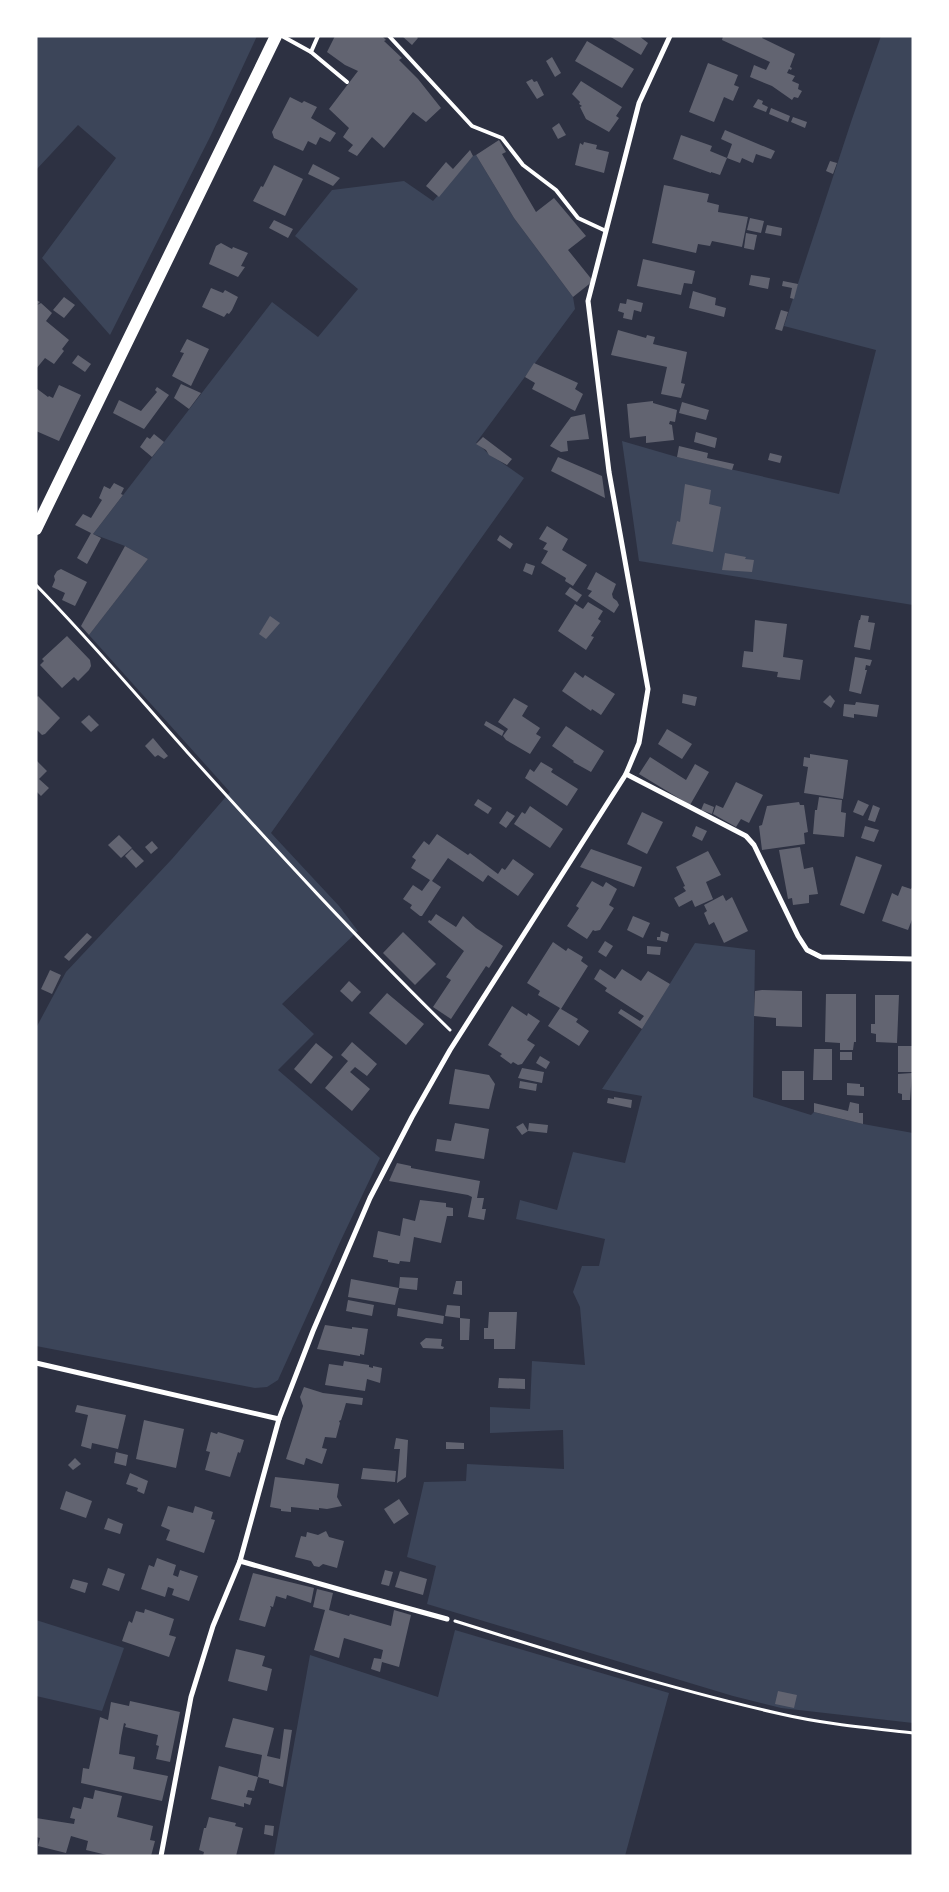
<svg xmlns="http://www.w3.org/2000/svg" width="949" height="1892" viewBox="0 0 949 1892" font-family="Barlow,sans-serif">
<style>
.green{fill:#3c4559}
.building{fill:#626471}
.lines{fill:none;stroke-linecap:round;stroke-linejoin:round}
.path{stroke:#fff;stroke-width:3}
.service{stroke:#fff;stroke-width:4}
.minor{stroke:#fff;stroke-width:5}
.primary{stroke:#fff;stroke-width:12}
</style>
<rect width="100%" height="100%" fill="#2d3142"/>
<g class="green">
<path d="M36,36H257L211,135L110,335L42,258L116,158L78,125L36,170Z"/>
<path d="M881,36H913V605L639,561L622,441L677,457L839,494L876,350L784,326L852,119Z"/>
<path d="M476,155L514,218L573,297L575,309L476,443C484,448 487,454 493,457C503,463 514,471 524,478L271,833L339,906L358,931L282,1004L314,1034L278,1070L380,1158L341,1240L278,1380L267,1387L255,1388L36,1346V1028L66,972L172,859L230,792L89,635L148,559L125,546L93,534L272,302L318,337L358,289L295,236L332,190L404,181L433,201L473,156Z"/>
<path d="M695,943L755,950L753,1097L811,1115L814,1112L863,1124L913,1133V1723L781,1708L733,1696L427,1604L436,1566L407,1557L424,1482L466,1481L467,1464L564,1469L563,1430L490,1433V1407L530,1409L532,1361L585,1365L580,1307L573,1292L582,1266H599L605,1239L516,1219L520,1200L557,1210L573,1152L625,1163L642,1096L602,1089L642,1029Z"/>
<path d="M36,1620L124,1648L102,1711L36,1696Z"/>
<path d="M455,1630L669,1693L625,1856H274L310,1655L438,1697Z"/>
</g>
<g class="building">
<path d="M335,36H382L386,40L384,41L402,58L399,60L418,79L441,108L426,122L413,112L384,148L372,137L357,156L348,151L353,145L343,137L349,128L329,109L358,71L345,65L327,52Z"/>
<path d="M402,36H416L418,38L412,45Z"/>
<path d="M609,36H639L648,43L641,55Z"/>
<path d="M723,36H763L762,38L795,54L790,67L792,68L791,70L789,69L787,73L795,76L792,81L799,84L798,89L802,91L798,98L794,97L792,100L772,86L750,77L754,65L766,70L770,62L722,40Z"/>
<path d="M587,41L634,69L622,88L575,61Z"/>
<path d="M552,57L561,73L555,77L546,61Z"/>
<path d="M708,63L738,75L734,85L739,87L733,101L724,97L714,122L689,112Z"/>
<path d="M532,79L534,82L537,81L544,95L537,99L526,82Z"/>
<path d="M581,81L622,107L616,116L619,118L609,132L586,119L580,107L582,106L579,104L580,102L572,94Z"/>
<path d="M290,97L302,103L304,101L317,107L311,118L336,133L330,142L320,137L316,145L308,141L303,151L274,138L272,132Z"/>
<path d="M758,99L763,101L762,104L768,107L766,112L753,107Z"/>
<path d="M771,108L790,116L788,122L769,114Z"/>
<path d="M793,117L807,122L805,128L791,122Z"/>
<path d="M559,123L566,135L558,139L552,128Z"/>
<path d="M725,130L775,151L771,159L756,154L753,163L742,158L740,163L727,158L732,144L721,139Z"/>
<path d="M681,135L712,146L710,151L727,158L720,175L711,172V173L673,159Z"/>
<path d="M499,140L506,152L502,154L536,212L554,198L586,236L568,250L593,281L573,297L514,218L476,155Z"/>
<path d="M584,142L597,145L596,149L609,152L604,173L575,165L580,143L583,145Z"/>
<path d="M470,150L473,156L439,197L426,186L446,162L453,169Z"/>
<path d="M830,161L837,163L833,174L826,171Z"/>
<path d="M313,164L340,178L333,186L308,174Z"/>
<path d="M274,165L303,179L285,216L253,201L261,186L263,187Z"/>
<path d="M664,185L709,194L707,202L719,205L718,212L748,217L742,247L712,241L710,246L698,244L696,253L652,243Z"/>
<path d="M750,218L764,221L761,233L747,230Z"/>
<path d="M274,220L293,229L288,238L269,228Z"/>
<path d="M767,225L782,228L781,236L765,233Z"/>
<path d="M746,233L757,235L754,250L744,248Z"/>
<path d="M221,243L232,249L233,247L248,253L241,266L245,267L238,277L209,264L216,246Z"/>
<path d="M643,259L695,271L692,284L684,283L681,295L637,286Z"/>
<path d="M751,275L770,278L768,289L749,285Z"/>
<path d="M783,281L798,284L794,299L790,298L792,288L782,286Z"/>
<path d="M211,288L223,293L225,290L238,297L232,310L229,314L227,313L224,317L202,307Z"/>
<path d="M693,291L716,298L715,305L726,308L724,317L689,308Z"/>
<path d="M64,297L75,305L64,318L53,310Z"/>
<path d="M627,299L643,303L641,312L634,310L632,320L623,318L624,313L618,311L620,303L626,304Z"/>
<path d="M36,300L40,302L37,305L41,303L52,313L46,321L69,340L62,349L64,351L54,364L45,358L36,369Z"/>
<path d="M781,310L788,312L782,331L775,329Z"/>
<path d="M618,330L646,338L647,335L655,337L653,344L687,352L681,383L685,384L681,398L661,394L667,367L611,355Z"/>
<path d="M187,339L209,349L191,386L172,376L184,353L180,352Z"/>
<path d="M78,355L91,364L85,372L72,363Z"/>
<path d="M534,363L578,383L575,389L583,394L575,411L532,389L535,383L525,377Z"/>
<path d="M181,384L201,393L189,409L174,398Z"/>
<path d="M59,385L81,395L59,441L36,431V388L48,397L49,396L53,398Z"/>
<path d="M157,387L169,395L144,429L113,413L119,400L141,411L157,392L155,390Z"/>
<path d="M653,401V403L677,410L675,422L670,421L669,424L672,425L674,440L646,443V436L630,438L627,404Z"/>
<path d="M682,402L709,410L706,420L679,413Z"/>
<path d="M585,414L589,439L567,441L568,451L561,452L550,446L571,417Z"/>
<path d="M696,432L717,438L715,448L694,442Z"/>
<path d="M154,434L164,442L152,457L140,447L147,437L150,439Z"/>
<path d="M483,437L512,459L507,465L489,455L486,450L476,444Z"/>
<path d="M679,446L708,453L707,458L734,464L732,470L677,457Z"/>
<path d="M770,453L782,456L780,463L768,460Z"/>
<path d="M558,457L602,476L605,498L551,471Z"/>
<path d="M114,483L124,488L121,494L123,495L93,534L101,538L87,564L77,558L91,533L75,525L83,514L91,518L102,500L99,498L104,486L110,489Z"/>
<path d="M685,484L711,490L709,504L721,507L713,552L672,544L677,521L680,522Z"/>
<path d="M547,526L568,539L562,550L587,565L573,586L565,581L566,578L541,563L548,551L543,549L547,543L539,539Z"/>
<path d="M500,535L513,544L510,549L497,540Z"/>
<path d="M125,546L148,559L89,635L81,626Z"/>
<path d="M725,553L746,557L745,559L754,560L752,572L722,570Z"/>
<path d="M526,563L535,566L532,575L523,571Z"/>
<path d="M61,569L87,582L75,606L62,600L65,593L52,587L55,580L54,576L57,571Z"/>
<path d="M596,572L616,584L612,594L613,598L617,601L619,605L614,613L588,596L592,591L587,589Z"/>
<path d="M570,587L582,595L577,602L565,594Z"/>
<path d="M588,602L603,611L598,619L601,621L591,636L594,637L586,650L558,631L575,604L583,609Z"/>
<path d="M861,615L869,616L868,622L875,623L870,650L854,647L859,620H860Z"/>
<path d="M270,616L280,623L266,639L259,634Z"/>
<path d="M755,620L787,624L783,657L803,660L800,680L777,677L778,672L742,667L744,651L753,652Z"/>
<path d="M67,636L90,660L91,666L89,670L78,681L74,677L62,688L40,665L44,661L42,659Z"/>
<path d="M855,657L872,660L870,666L866,665L865,670H867L861,694L849,691Z"/>
<path d="M575,672L583,678L585,675L615,694L601,715L592,709L591,711L562,691Z"/>
<path d="M683,694L697,697L695,706L682,703Z"/>
<path d="M830,695L835,701L831,708L823,702Z"/>
<path d="M38,696L60,718L45,734L42,735L36,729V698Z"/>
<path d="M514,698L528,706L522,716L540,728L536,734L541,737L530,754L506,740L503,736L508,729L498,722Z"/>
<path d="M856,702L879,705L877,717L854,714V718L843,716L844,704L855,705Z"/>
<path d="M89,715L99,725L91,732L81,722Z"/>
<path d="M486,721L504,731L502,736L484,725Z"/>
<path d="M566,726L604,751L591,772L573,762L574,761L552,746Z"/>
<path d="M667,729L692,744L682,759L658,744Z"/>
<path d="M153,738L168,756L164,759L158,755L155,757L145,746Z"/>
<path d="M810,754L848,760L843,799L804,793L808,767L803,766L804,757L810,758Z"/>
<path d="M650,757L686,780L695,764L709,772L690,805L639,774Z"/>
<path d="M36,760L47,771L39,779L49,788L41,796L36,791Z"/>
<path d="M541,762L553,769L551,772L578,789L567,806L525,778L530,769L534,772Z"/>
<path d="M736,782L763,795L749,823L741,819L736,827L713,814L716,805L723,808Z"/>
<path d="M819,797L842,800L841,812L846,813L844,837L813,834L815,810H817Z"/>
<path d="M478,799L492,808L488,814L474,805Z"/>
<path d="M858,800L869,805L863,816L853,812Z"/>
<path d="M799,802L800,805H804L808,832L804,833L805,844L762,850L759,826L762,825L767,806Z"/>
<path d="M704,803L714,807L712,814L701,810Z"/>
<path d="M873,805L880,808L875,822L868,820Z"/>
<path d="M530,806L563,829L550,848L514,824L522,812L525,814Z"/>
<path d="M507,811L515,816L506,828L499,823Z"/>
<path d="M642,812L663,822L647,854L627,844Z"/>
<path d="M696,826L707,831L702,841L692,836Z"/>
<path d="M865,826L879,830L874,842L861,838Z"/>
<path d="M437,834L468,855L470,853L498,874L502,868L505,870L513,859L534,874L518,896L488,875L483,882L448,858L432,881L441,887L422,916H420L410,908L412,905L403,899L413,885L422,891L430,880L411,868L416,860L412,857L424,841L429,845Z"/>
<path d="M119,835L132,848L121,858L108,845Z"/>
<path d="M152,841L158,848L151,854L145,847Z"/>
<path d="M800,847L804,869L813,867L818,894L809,895V903L793,905L792,898L788,899L779,850Z"/>
<path d="M132,849L144,861L136,868L125,856Z"/>
<path d="M591,849L642,867L634,887L580,867Z"/>
<path d="M708,851L721,875L706,882L713,899L695,907L692,900L679,907L674,898L686,891L683,887L685,886L676,867Z"/>
<path d="M856,856L882,865L864,914L840,905Z"/>
<path d="M592,881L603,887L606,882L617,889L609,905L614,908L600,930L595,931L593,930L587,939L567,926L579,908L576,906Z"/>
<path d="M902,886L911,889L913,886V917L908,930L882,921L892,893L898,896Z"/>
<path d="M723,895L726,901L732,897L748,931L724,943L714,922L709,925L704,913L707,911L704,905Z"/>
<path d="M436,914L456,927L463,916L476,928L503,946L489,968L486,966L451,1019L433,1007L451,980L446,977L464,951L428,922L429,920L431,921Z"/>
<path d="M633,916L650,923L643,938L627,930Z"/>
<path d="M661,931L669,934L667,942L657,940V937H660Z"/>
<path d="M403,932L436,964L415,985L383,953Z"/>
<path d="M87,933L92,937L69,961L64,957Z"/>
<path d="M605,941L613,946L606,957L598,952Z"/>
<path d="M553,942L566,951L568,948L583,957L581,961L588,966L561,1009L578,1019L576,1022L589,1031L579,1046L548,1026L560,1008L538,995L540,991L527,983Z"/>
<path d="M647,946L661,947L660,955L647,954Z"/>
<path d="M600,969L615,979L622,969L641,981L648,971L670,984L642,1029L618,1013L621,1009L640,1021L644,1016L605,991L607,988L594,979Z"/>
<path d="M50,970L61,975L52,994L41,989Z"/>
<path d="M349,981L361,992L352,1002L340,991Z"/>
<path d="M762,990L802,991V1027L776,1026V1018L754,1016L755,991Z"/>
<path d="M387,993L424,1024L406,1045L369,1013Z"/>
<path d="M826,994H856V1042H854L853,1050H840V1043L825,1042Z"/>
<path d="M875,995H899L897,1043L876,1042V1034L871,1033V1024H875Z"/>
<path d="M512,1006L527,1016L528,1013L540,1021L527,1040L535,1045L522,1064L518,1065L513,1062L511,1064L500,1056L502,1054L488,1045Z"/>
<path d="M352,1042L377,1064L367,1076L355,1067L350,1072L370,1089L352,1111L325,1088L348,1061L341,1055Z"/>
<path d="M316,1043L333,1057L311,1084L294,1069Z"/>
<rect x="898" y="1046" width="15" height="26"/>
<path d="M814,1049H832V1080H813Z"/>
<rect x="840" y="1052" width="12" height="8"/>
<path d="M540,1056L550,1062L546,1069L536,1063Z"/>
<path d="M522,1068L544,1072L542,1083L518,1078Z"/>
<path d="M455,1069L489,1075L495,1084L489,1109L449,1104Z"/>
<rect x="782" y="1071" width="22" height="29"/>
<path d="M912,1073L910,1100H902V1094L898,1093V1074Z"/>
<path d="M520,1081L537,1084L536,1091L519,1088Z"/>
<path d="M847,1083L860,1084V1087H864V1096L847,1095Z"/>
<path d="M614,1097L632,1100L631,1108L607,1103L608,1098L614,1099Z"/>
<path d="M850,1102L859,1104V1113H863V1124L814,1112V1103L848,1111Z"/>
<path d="M455,1123L489,1129L484,1159L435,1151L437,1139L451,1141Z"/>
<path d="M523,1123L528,1131L522,1135L516,1127Z"/>
<path d="M529,1123L548,1125L547,1133L528,1131Z"/>
<path d="M397,1163L411,1166V1168L480,1181L477,1198H484L482,1209H486L484,1220L468,1217L472,1197L468,1195L389,1181Z"/>
<path d="M420,1200L446,1203V1207L453,1208V1216H447L441,1243L414,1237L410,1262L400,1261L399,1264L388,1262V1260L373,1257L378,1231L400,1236L403,1218L415,1221Z"/>
<path d="M400,1277L418,1278L417,1290L399,1288Z"/>
<path d="M351,1279L399,1288L395,1305L348,1297Z"/>
<path d="M456,1281H462V1295L453,1294Z"/>
<path d="M348,1300L374,1305L372,1316L346,1311Z"/>
<path d="M447,1305L460,1306V1318L445,1316Z"/>
<path d="M398,1308L444,1316L443,1324L397,1316Z"/>
<path d="M489,1312H517L515,1349H494V1339H484V1328H488Z"/>
<path d="M460,1318L470,1319L469,1340H460Z"/>
<path d="M325,1325L352,1329V1327L368,1329L364,1355L360,1354V1356L317,1349Z"/>
<path d="M426,1338L442,1339L441,1346L444,1347L443,1349L423,1348L420,1343Z"/>
<path d="M344,1361L369,1365V1367L373,1368V1366L382,1368L380,1383L367,1379L365,1391L325,1385L329,1364L343,1366Z"/>
<path d="M499,1378L525,1379V1389L498,1388Z"/>
<path d="M304,1387L323,1393L363,1398L362,1405L346,1403L341,1420L339,1421L340,1423L336,1438L325,1437L322,1448L327,1449L322,1464L306,1458L304,1465L286,1459L303,1406L300,1397Z"/>
<path d="M77,1405L126,1415L118,1449L92,1443L91,1449L81,1446L88,1415L75,1412Z"/>
<path d="M144,1420L184,1429L176,1468L136,1459Z"/>
<path d="M211,1432L217,1434L218,1432L244,1440L240,1453L238,1452L230,1477L205,1470L210,1452L206,1451Z"/>
<path d="M396,1438L408,1440L406,1477L397,1483L400,1449H394Z"/>
<path d="M446,1442L464,1443V1449H446Z"/>
<path d="M116,1452L128,1455L126,1466L114,1463Z"/>
<path d="M75,1458L81,1464L73,1470L68,1465Z"/>
<path d="M363,1468L396,1471L395,1482L361,1479Z"/>
<path d="M130,1473L148,1481L144,1494L137,1491L138,1488L126,1484Z"/>
<path d="M275,1477L339,1484L337,1497L342,1506L327,1509L319,1508V1510L291,1507V1512L281,1511V1509L270,1507Z"/>
<path d="M66,1491L92,1501L86,1518L60,1509Z"/>
<path d="M399,1499L409,1514L394,1524L384,1509Z"/>
<path d="M168,1506L193,1513L195,1506L213,1512L211,1519L215,1520L204,1553L166,1540L170,1530L161,1526Z"/>
<path d="M108,1518L123,1524L120,1534L104,1529Z"/>
<path d="M326,1531L329,1537L344,1541L337,1568L323,1564L319,1567L314,1566L311,1561L295,1557L301,1536L306,1537L307,1532L318,1535Z"/>
<path d="M157,1558L176,1565L173,1575L178,1577L180,1570L198,1576L189,1601L172,1595L174,1589L168,1587L165,1597L141,1589L149,1565L154,1567Z"/>
<path d="M108,1568L125,1574L119,1591L102,1585Z"/>
<path d="M385,1570L393,1572L389,1586L381,1584Z"/>
<path d="M400,1571L427,1579L423,1595L395,1587Z"/>
<path d="M253,1573L314,1588L311,1603L287,1595L286,1599L276,1596L273,1607L270,1606L271,1608L265,1627L239,1620Z"/>
<path d="M73,1579L88,1583L85,1593L70,1588Z"/>
<path d="M317,1589L333,1593L329,1610L349,1616L350,1614L391,1626L394,1610L411,1615L399,1667L382,1662L380,1672L371,1669L374,1658L381,1659L383,1650L344,1638L339,1658L314,1650L325,1610L313,1607Z"/>
<path d="M145,1609L174,1619L169,1635L176,1637L169,1657L122,1641L129,1621L132,1623L136,1611L144,1613Z"/>
<path d="M236,1649L265,1656L262,1666L272,1669L267,1691L228,1681Z"/>
<path d="M778,1691L797,1695L794,1708L775,1704Z"/>
<path d="M130,1701L180,1712L170,1762L156,1759L159,1746L156,1745L158,1735L125,1727L126,1724L124,1723L121,1738L119,1754L135,1757L133,1769L168,1776L162,1801L81,1783L83,1768L89,1769L100,1717L108,1720L111,1702L129,1706Z"/>
<path d="M233,1718L274,1728L267,1756L280,1759L284,1729L292,1730L283,1787L269,1783V1780L258,1777L262,1755L225,1747Z"/>
<path d="M219,1766L258,1777L254,1791L248,1790L246,1797L252,1798L250,1805L244,1803V1807L211,1799Z"/>
<path d="M95,1790L122,1796L117,1817L153,1826L150,1840L155,1841L151,1856H111L86,1850L88,1841L71,1836L66,1853L38,1846L40,1838L36,1837V1818L74,1824L75,1819L70,1818L73,1807L81,1809L84,1797L93,1799Z"/>
<path d="M209,1817L236,1823L235,1826L243,1828L236,1856H203L204,1852L199,1850L204,1828H206Z"/>
<path d="M265,1825L274,1826L273,1836L264,1834Z"/>
</g>
<g class="lines">
<g class="path">
<path d="M36,585C89,639 138,697 188,753C273,847 359,941 450,1030"/>
<path d="M455,1621C563,1655 671,1689 781,1714C824,1724 869,1728 913,1733"/>
</g>
<g class="service">
<path d="M282,36L311,52L318,36"/>
<path d="M389,36L472,126L502,138L523,165L556,190L578,218L606,231"/>
<path d="M311,52L347,82"/>
</g>
<g class="minor">
<path d="M626,774L746,836L754,845L798,936L807,950L821,957L913,959"/>
<path d="M36,1363L279,1419"/>
<path d="M240,1561L352,1593L447,1619"/>
<path d="M161,1856L191,1697L213,1626L240,1561L279,1419L313,1331L370,1198L412,1117L450,1050L626,774L639,743L648,689L609,472L588,301L639,103L670,36"/>
</g>
<path class="primary" d="M36,529L276,36"/>
</g>
<rect width="949" height="1892" fill="none" stroke="#ffffff" stroke-width="75"/>
</svg>
